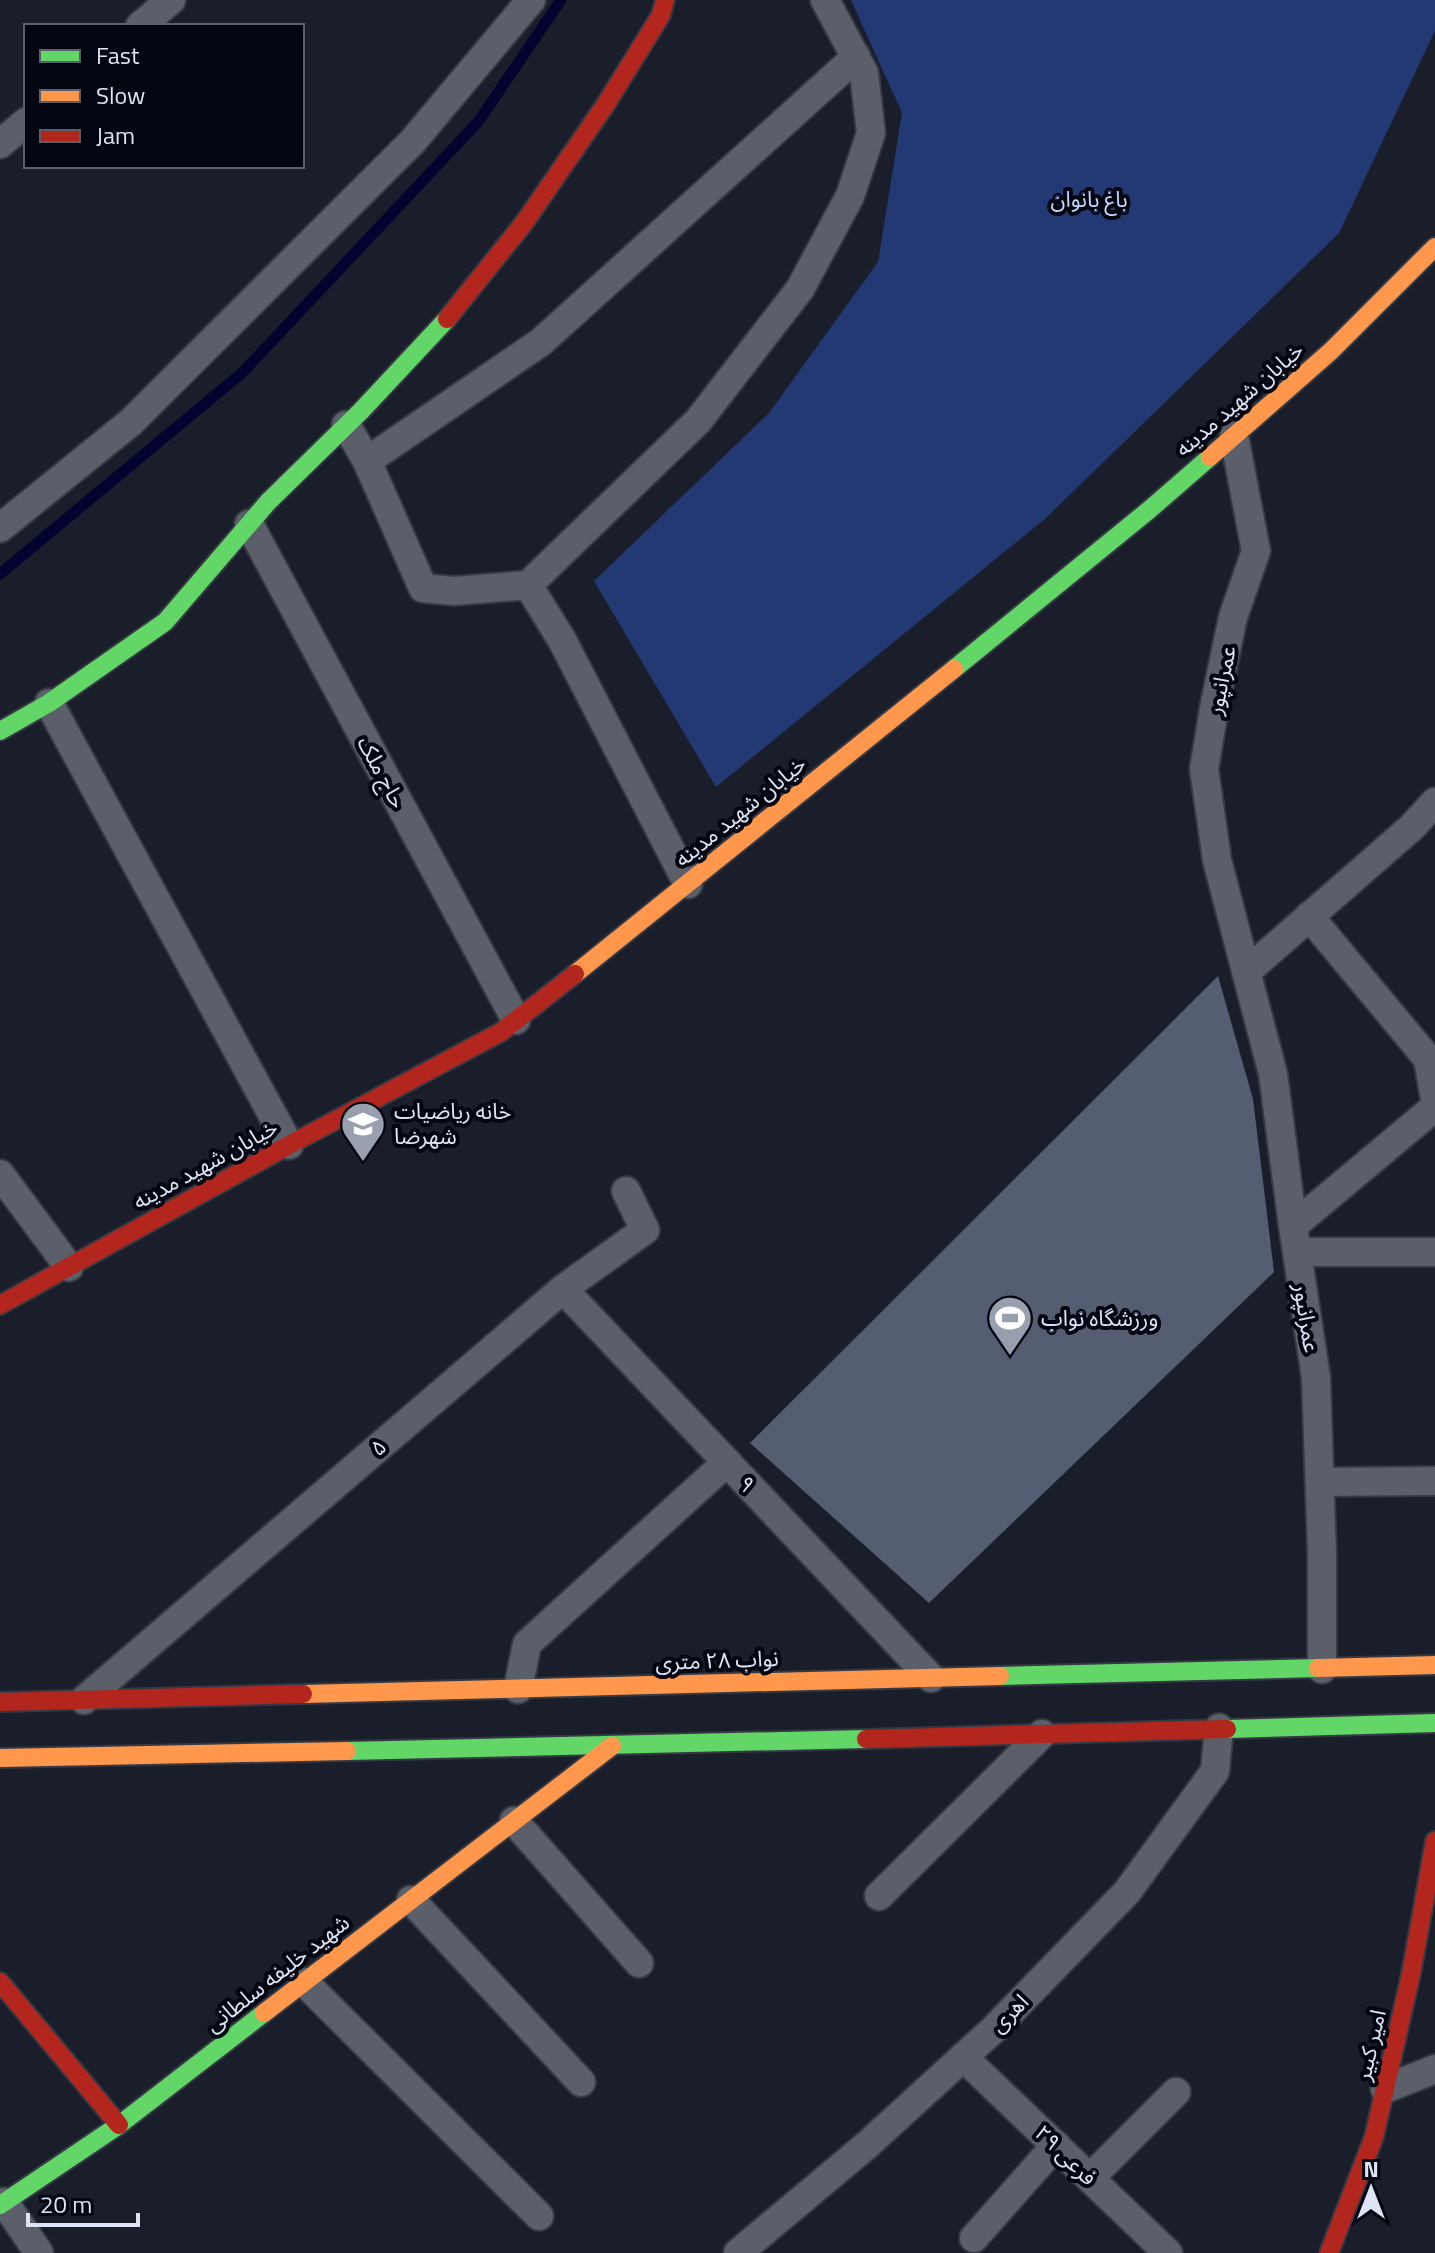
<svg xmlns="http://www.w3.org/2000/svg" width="1435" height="2253" viewBox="0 0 1435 2253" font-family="'Titillium Web','Noto Sans Arabic',sans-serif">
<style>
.green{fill:#233973}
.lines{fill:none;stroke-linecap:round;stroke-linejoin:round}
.stream{stroke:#03032f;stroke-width:11}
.building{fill:#545d71}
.street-casing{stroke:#353943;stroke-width:32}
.fast-casing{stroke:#353943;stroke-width:22}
.slow-casing{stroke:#353943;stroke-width:22}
.jam-casing{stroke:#353943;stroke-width:22}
.street{stroke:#5a5f69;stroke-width:28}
.fast{stroke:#63d668;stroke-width:18}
.slow{stroke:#ff974d;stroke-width:18}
.jam{stroke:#b3261e;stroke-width:18}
.labels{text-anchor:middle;stroke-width:8;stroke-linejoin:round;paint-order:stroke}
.park-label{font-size:22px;fill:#c4d7ff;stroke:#030610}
.street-label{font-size:22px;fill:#dde4f5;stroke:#030610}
.poi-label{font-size:22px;fill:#dde4f5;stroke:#030610;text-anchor:start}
</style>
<rect width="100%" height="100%" fill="#191e2a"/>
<path class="green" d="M851,0H1435V31L1339,233L1046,518L716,787L594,581L769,413L878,262L902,113Z"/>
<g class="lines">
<path class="stream" d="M0,574L243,372L478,122L561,0"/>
</g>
<path class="building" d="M1218,976L1253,1099L1274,1272L929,1603L750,1443Z"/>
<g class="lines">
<g class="street-casing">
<g id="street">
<path d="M140,26L171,0"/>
<path d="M0,144L26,122"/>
<path d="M346,425L367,461L423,588L454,591L528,585L698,421L800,289L850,196L871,133L864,73L825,0"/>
<path d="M1234,436L1256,551L1233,617L1215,703L1204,769L1217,860L1273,1074L1293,1226L1316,1378L1322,1554V1669"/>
<path d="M367,461L541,342L856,57"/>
<path d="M249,524L516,1020"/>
<path d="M0,528L131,422L413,141L531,0"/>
<path d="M528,585L562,640L688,884"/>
<path d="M49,703L289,1145"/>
<path d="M1309,916L1428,1059L1435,1100"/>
<path d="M1246,972L1412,827L1435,802"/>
<path d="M0,1174L69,1267"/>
<path d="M1293,1226L1435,1107"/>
<path d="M1297,1252H1435"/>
<path d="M563,1289L931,1678"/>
<path d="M1320,1482L1435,1481"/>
<path d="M518,1689L527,1644L727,1462"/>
<path d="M84,1700L563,1289L645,1230L626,1191"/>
<path d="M514,1821L639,1963"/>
<path d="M879,1896L1042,1734"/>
<path d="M411,1900L581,2082"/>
<path d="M304,1982L539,2216"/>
<path d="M963,2057L1168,2253"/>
<path d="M1385,2089L1435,2069"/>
<path d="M1090,2178L1176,2092"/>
<path d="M4,2202L39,2253"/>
<path d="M974,2238L1056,2145"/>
<path d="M738,2253L867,2145L994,2029L1127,1892L1215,1771L1219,1728"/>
</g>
</g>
<g class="fast-casing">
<g id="fast">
<path d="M954,669L1149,510L1210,457"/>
<path d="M0,731L49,703L165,622L268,502L361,411L447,319"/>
<path d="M1000,1676L1318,1668"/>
<path d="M1227,1729L1435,1723"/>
<path d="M347,1751L866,1739"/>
<path d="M0,2205L119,2125L264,2013"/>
</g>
</g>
<g class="slow-casing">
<g id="slow">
<path d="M1210,457L1331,351L1435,247"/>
<path d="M575,974L954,669"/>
<path d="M1318,1668L1435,1665"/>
<path d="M303,1694L1000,1676"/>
<path d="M0,1758L347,1751"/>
<path d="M264,2013L612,1746"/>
</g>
</g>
<g class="jam-casing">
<g id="jam">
<path d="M447,319L524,223L606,104L661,15L665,0"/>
<path d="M0,1305L289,1145L501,1032L575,974"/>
<path d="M0,1702L303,1694"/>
<path d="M866,1739L1227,1729"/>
<path d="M0,1982L119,2125"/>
<path d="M1329,2253L1374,2137L1411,1974L1435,1841"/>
</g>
</g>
<use href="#street" class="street"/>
<use href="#fast" class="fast"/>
<use href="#slow" class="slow"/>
<use href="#jam" class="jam"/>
</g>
<defs>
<g id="school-pin" transform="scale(2.3)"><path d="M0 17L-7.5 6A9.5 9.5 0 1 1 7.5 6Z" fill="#989fae" stroke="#030610"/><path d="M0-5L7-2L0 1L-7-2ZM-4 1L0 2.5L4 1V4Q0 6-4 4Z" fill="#fff"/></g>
<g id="stadium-pin" transform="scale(2.3)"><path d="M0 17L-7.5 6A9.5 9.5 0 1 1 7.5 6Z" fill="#989fae" stroke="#030610"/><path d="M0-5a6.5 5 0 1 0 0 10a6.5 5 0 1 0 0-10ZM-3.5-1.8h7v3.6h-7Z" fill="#fff"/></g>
</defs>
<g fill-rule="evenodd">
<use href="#school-pin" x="363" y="1124"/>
<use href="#stadium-pin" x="1010" y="1318"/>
</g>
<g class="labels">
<g class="park-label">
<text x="1089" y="207">باغ بانوان</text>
</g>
<g class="street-label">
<text transform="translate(1239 399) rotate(-41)" y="8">خیابان شهید مدینه</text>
<text transform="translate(1221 680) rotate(-78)" y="8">عمرانپور</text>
<text transform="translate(382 772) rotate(62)" y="8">حاج ملک</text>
<text transform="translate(740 811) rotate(-39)" y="8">خیابان شهید مدینه</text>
<text transform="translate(205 1164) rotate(-29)" y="8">خیابان شهید مدینه</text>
<text transform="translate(1307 1318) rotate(81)" y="8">عمرانپور</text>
<text transform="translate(378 1447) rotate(-41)" y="8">۵</text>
<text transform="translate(747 1484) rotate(47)" y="8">۹</text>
<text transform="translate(717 1660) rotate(-2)" y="8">نواب ۲۸ متری</text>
<text transform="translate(277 1973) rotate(-38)" y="8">شهید خلیفه سلطانی</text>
<text transform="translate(1009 2013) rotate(-45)" y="8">اهری</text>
<text transform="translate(1370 2045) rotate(-77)" y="8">امیر کبیر</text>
<text transform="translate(1066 2155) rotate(44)" y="8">فرعی ۲۹</text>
</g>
<g class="poi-label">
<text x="394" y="1119">خانه ریاضیات<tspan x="394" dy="25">شهرضا</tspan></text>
<text x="1041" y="1326">ورزشگاه نواب</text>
</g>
</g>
<rect x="24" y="24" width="280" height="144" fill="#030610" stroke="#5a5f6c" stroke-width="2"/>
<rect x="40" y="50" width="40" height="12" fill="#63d668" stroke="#5a5f6c" stroke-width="2"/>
<text x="96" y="64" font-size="24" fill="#dde4f5">Fast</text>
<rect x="40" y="90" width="40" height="12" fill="#ff974d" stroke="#5a5f6c" stroke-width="2"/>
<text x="96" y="104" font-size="24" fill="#dde4f5">Slow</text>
<rect x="40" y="130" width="40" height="12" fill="#b3261e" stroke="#5a5f6c" stroke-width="2"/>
<text x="96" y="144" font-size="24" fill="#dde4f5">Jam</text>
<g transform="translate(1371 2189)" stroke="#030610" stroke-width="6" paint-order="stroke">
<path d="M0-6L14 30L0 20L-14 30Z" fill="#dde4f5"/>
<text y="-12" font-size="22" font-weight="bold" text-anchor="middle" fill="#dde4f5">N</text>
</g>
<path d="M28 2213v12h110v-12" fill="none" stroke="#dde4f5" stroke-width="4"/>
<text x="40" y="2213" font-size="24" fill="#dde4f5" stroke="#030610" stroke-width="6" paint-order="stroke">20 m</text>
</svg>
